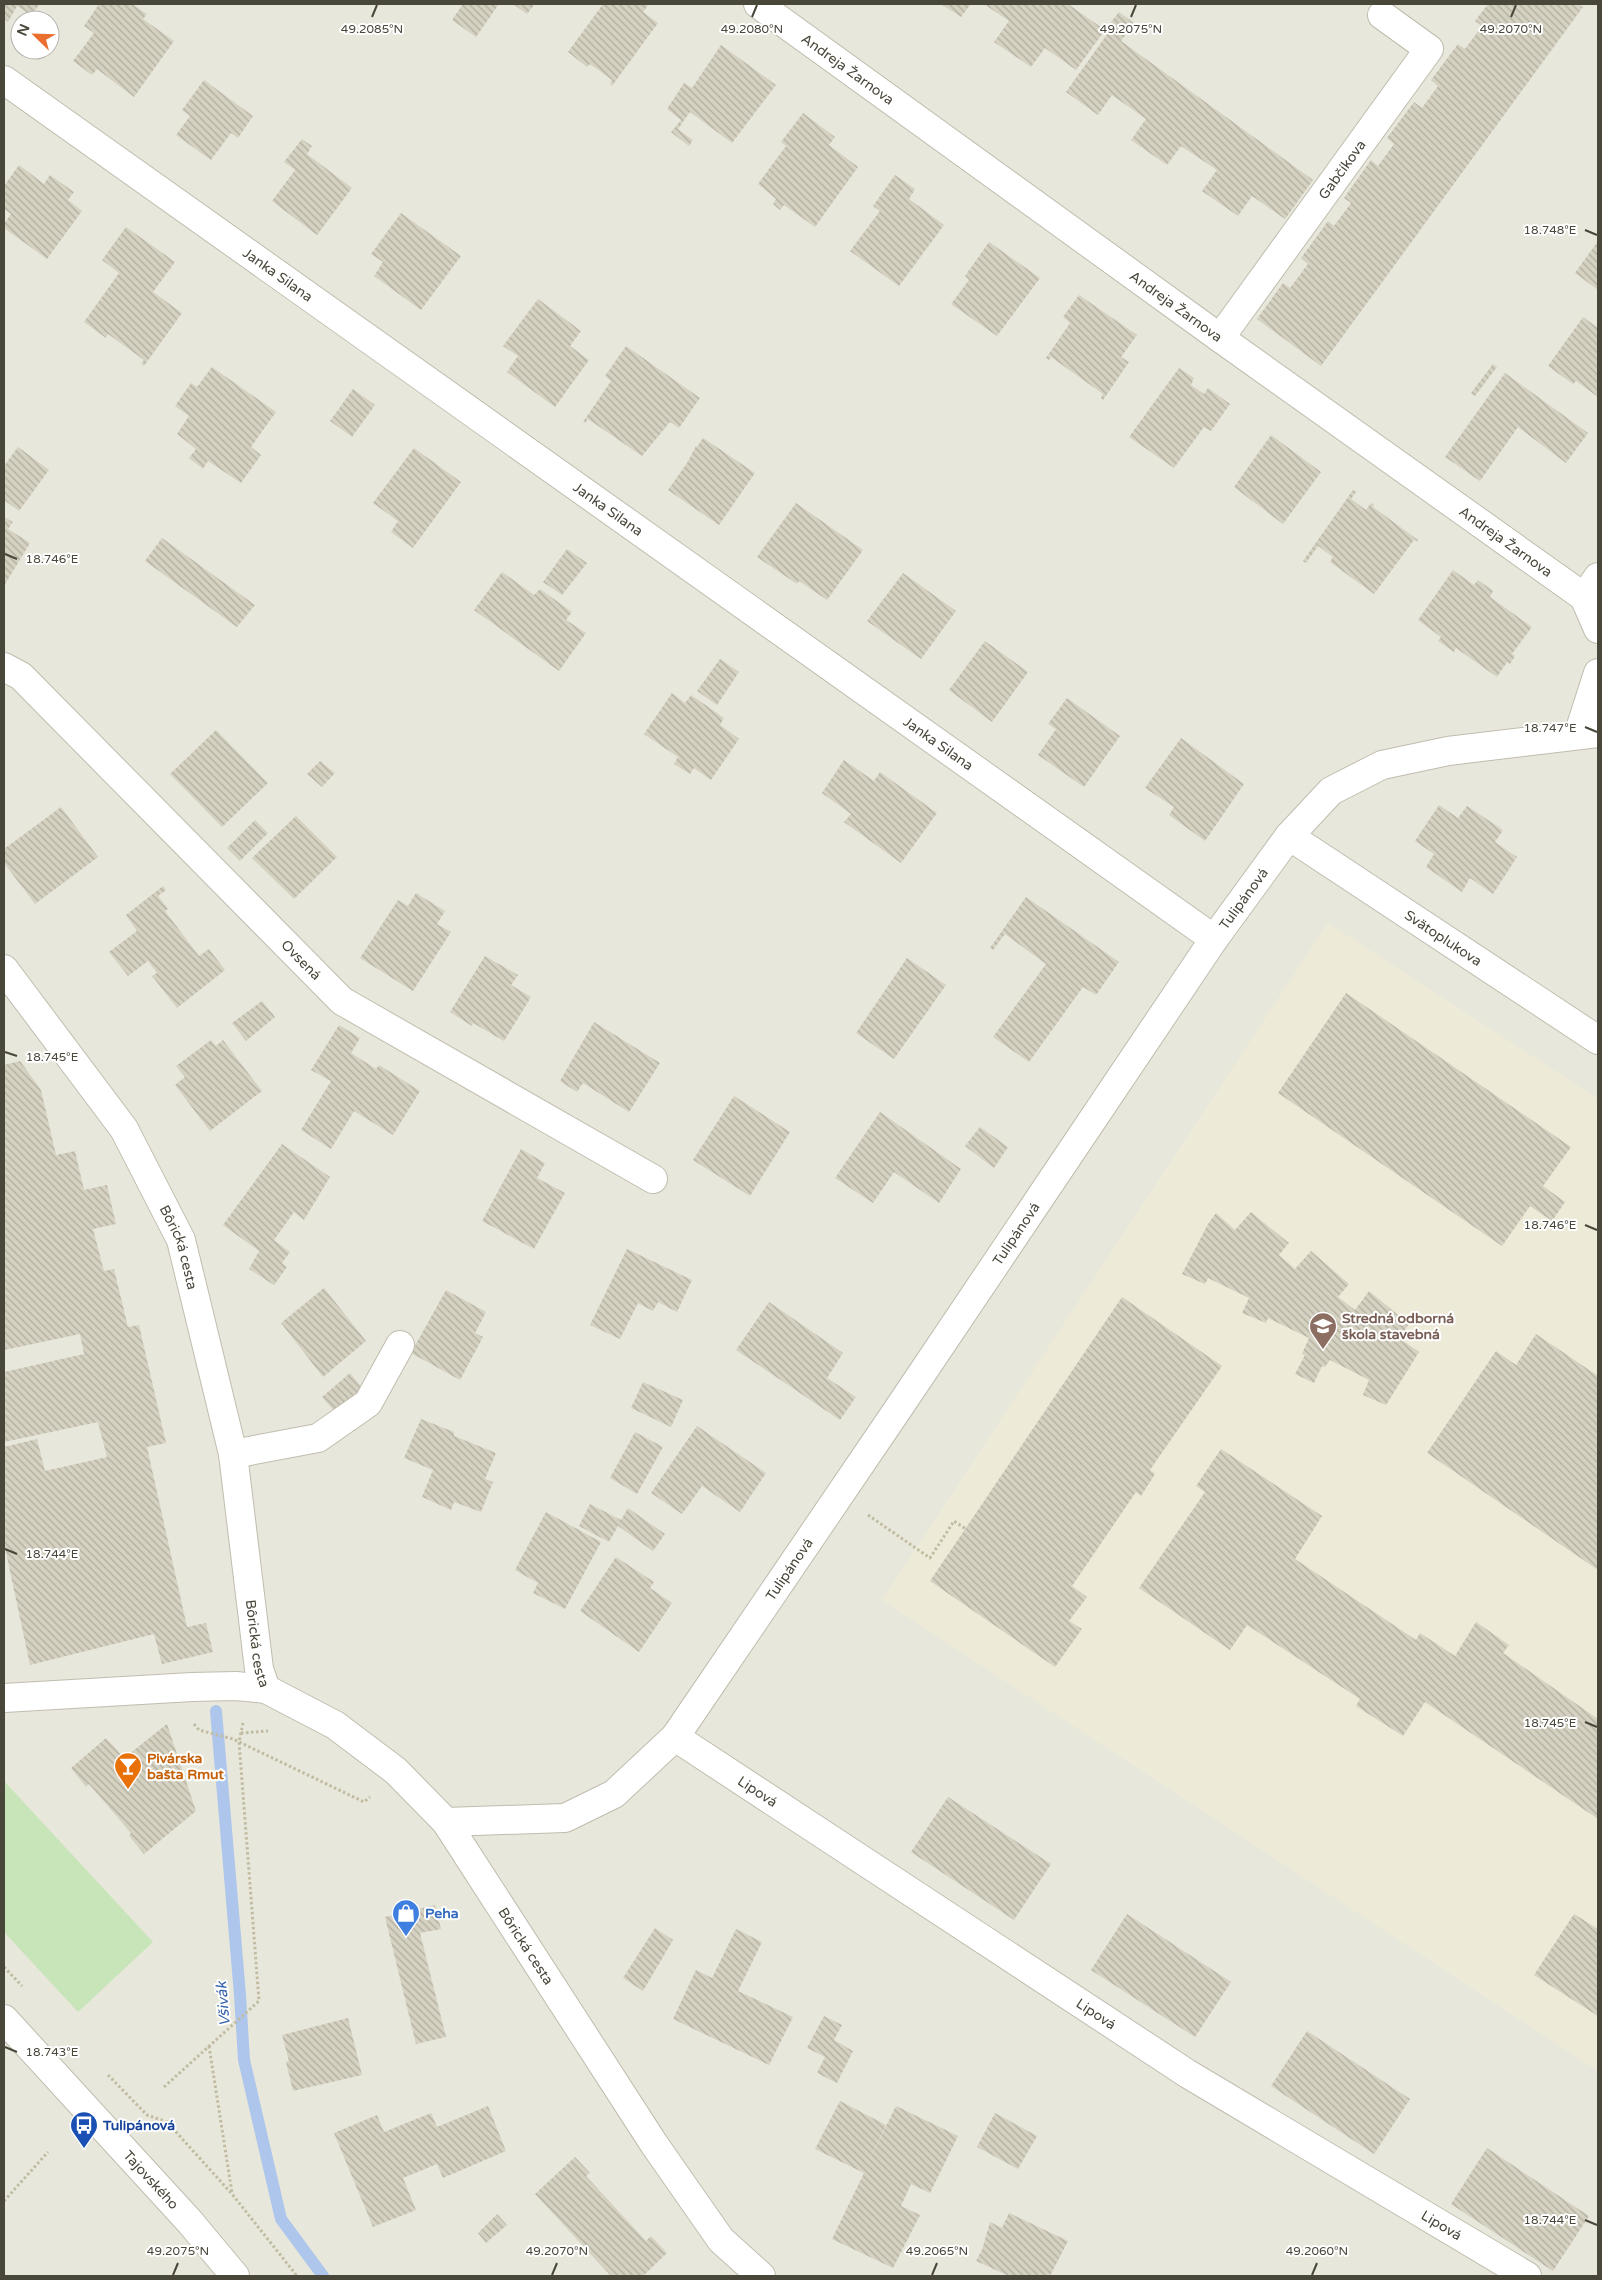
<svg xmlns="http://www.w3.org/2000/svg" width="1602" height="2280" viewBox="0 0 1602 2280" font-family="'Varela Round',sans-serif">
<style>
.residential{fill:#e8e7db;fill-rule:evenodd}
.education{fill:#edebd7}
.green{fill:#c8e5b9}
.lines{fill:none;stroke-linecap:round;stroke-linejoin:round}
.stream{stroke:#aec6ec;stroke-width:12}
.building{fill:url(#building-back-hatch)}
.minor-casing{stroke:#c0bdaf;stroke-width:30}
.path{stroke:#c1bca1;stroke-width:3;stroke-dasharray:2.5 2.5;stroke-linecap:butt}
.minor{stroke:#fff;stroke-width:28}
.ticks{fill:none;stroke:#49463a;stroke-width:2}
.labels{text-anchor:middle;stroke-width:4;stroke-linejoin:round;paint-order:stroke}
.street-label{font-size:14px;fill:#49463a;stroke:#fff}
.education-label{font-size:14px;font-weight:bold;fill:#785e54;stroke:#fff;text-anchor:start}
.food-label{font-size:14px;font-weight:bold;fill:#c56008;stroke:#fff;text-anchor:start}
.shop-label{font-size:14px;font-weight:bold;fill:#366cbe;stroke:#fff;text-anchor:start}
.transit-label{font-size:14px;font-weight:bold;fill:#164399;stroke:#fff;text-anchor:start}
.water-label{font-size:15px;font-style:italic;fill:#3a66ae;stroke:#fff}
.ticks-label{font-size:12px;text-anchor:middle;fill:#49463a;stroke:#fff;stroke-width:4;stroke-linejoin:round;paint-order:stroke}
</style>
<defs>
<pattern id="building-back-hatch" width="6" height="6" patternUnits="userSpaceOnUse" patternTransform="scale(1.25)"><rect width="6" height="6" fill="#d6d2c2"/><path d="M-1 5l2 2M0 0l6 6M5-1l2 2" fill="none" stroke="#b0ac9f"/></pattern>
</defs>
<rect width="100%" height="100%" fill="#f5f4ec"/>
<path class="residential" d="M4,4H1598V2276H4ZM20,20H50V50H20Z"/>
<path class="education" d="M1328,923L1598,1099V2071L882,1600Z"/>
<path class="green" d="M4,1781L153,1942L78,2012L4,1932Z"/>
<g class="lines">
<path class="stream" d="M216,1711L240,1995L244,2060L281,2219L323,2276"/>
</g>
<g class="building">
<path d="M4,4H40L31,15L17,6L8,22L4,19Z"/>
<path d="M99,4H132L147,14L143,19L174,41L134,97L97,69L92,75L73,61L94,33L84,26Z"/>
<path d="M463,4H499L476,37L452,20Z"/>
<path d="M513,4H535L527,14Z"/>
<path d="M603,4H649L643,12L658,23L612,86L610,83L612,80L590,64L587,67L568,52Z"/>
<path d="M941,4H971L961,17Z"/>
<path d="M984,4H1068L1105,30L1119,12L1134,23L1121,41L1313,180L1285,219L1252,196L1238,216L1202,191L1217,170L1181,146L1167,165L1131,140L1146,119L1112,95L1098,115L1066,92L1108,33L1105,30L1076,70L1045,48L1031,67L994,42L1009,21Z"/>
<path d="M1488,4H1577L1583,7L1321,366L1257,319L1283,283L1290,288L1308,264L1301,258L1328,221L1334,226L1351,203L1344,198L1371,160L1378,166L1394,144L1387,138L1414,102L1422,108L1438,86L1431,80L1458,44L1465,49L1482,26L1475,21Z"/>
<path d="M721,45L776,85L732,143L690,112L678,129L693,140L689,146L671,132L681,120L667,109L684,83L692,88Z"/>
<path d="M204,80L253,116L238,138L231,133L211,160L176,135L190,116L182,110Z"/>
<path d="M803,113L835,137L829,145L858,167L815,227L784,205L780,210L773,204L776,199L758,184L786,146L781,142Z"/>
<path d="M302,139L312,146L307,154L352,188L317,235L272,201L295,170L284,162Z"/>
<path d="M19,165L44,184L50,175L74,192L68,200L82,211L47,259L4,228V224L11,214L4,209V186Z"/>
<path d="M895,175L915,189L909,199L944,225L899,286L850,251L880,211L873,206Z"/>
<path d="M401,213L461,256L421,310L374,276L383,262L371,254Z"/>
<path d="M126,227L175,262L153,292L182,313L144,366L141,364L144,360L108,334L106,338L84,322L119,273L102,260Z"/>
<path d="M1598,241V290L1575,273Z"/>
<path d="M989,242L1040,278L997,336L951,304L969,280L965,276Z"/>
<path d="M1079,295L1137,335L1121,357L1129,362L1103,400L1101,398L1103,394L1051,357L1049,360L1046,358L1070,323L1063,317Z"/>
<path d="M538,299L581,331L570,346L589,360L555,407L507,372L518,356L503,346Z"/>
<path d="M1583,317L1598,328V397L1576,381L1573,384L1548,366Z"/>
<path d="M626,346L700,398L679,428L670,422L642,456L588,419L585,423L583,422L611,381L605,376Z"/>
<path d="M1493,364L1497,367L1475,396L1471,393Z"/>
<path d="M212,367L276,412L251,447L261,455L241,483L208,461L203,469L189,458L196,449L177,434L189,416L175,406L191,383L197,387Z"/>
<path d="M1179,368L1194,378L1191,385L1204,394L1208,388L1230,404L1211,431L1204,427L1174,468L1129,437Z"/>
<path d="M1505,373L1588,433L1566,463L1518,427L1480,481L1445,457Z"/>
<path d="M353,389L375,405L352,437L330,421Z"/>
<path d="M1271,435L1321,472L1283,524L1234,487Z"/>
<path d="M703,438L755,473L719,525L668,490L687,463L696,446L697,447Z"/>
<path d="M18,447L49,470L19,511L4,500V466Z"/>
<path d="M414,448L461,482L413,548L391,532L398,521L373,503Z"/>
<path d="M1353,490L1356,492L1351,499L1366,510L1371,503L1374,505L1373,507L1418,540L1417,542L1414,540L1374,594L1330,562L1333,557L1318,546L1306,563L1303,561Z"/>
<path d="M796,503L863,550L827,600L799,581L797,584L757,557Z"/>
<path d="M4,517L13,522L8,529L30,543L4,586Z"/>
<path d="M162,538L255,605L237,627L145,561Z"/>
<path d="M567,549L587,563L562,595L543,582Z"/>
<path d="M1453,570L1474,585L1478,580L1493,591L1490,597L1532,627L1512,654L1515,656L1510,664L1507,662L1497,677L1456,648L1454,652L1438,641L1441,637L1418,620Z"/>
<path d="M502,572L534,595L540,589L572,612L566,620L586,633L559,671L474,610Z"/>
<path d="M903,573L956,611L921,659L867,621Z"/>
<path d="M985,641L1028,672L992,722L949,690Z"/>
<path d="M720,659L739,672L717,705L697,691Z"/>
<path d="M672,693L685,703L691,695L724,718L720,725L739,739L711,780L694,768L690,774L674,764L678,757L644,734Z"/>
<path d="M1067,698L1120,736L1084,787L1038,755L1056,729L1048,724Z"/>
<path d="M216,730L268,783L222,827L170,774Z"/>
<path d="M1181,738L1244,784L1205,841L1169,815L1174,807L1145,788Z"/>
<path d="M844,760L874,781L880,772L937,813L901,863L844,822L851,814L822,793Z"/>
<path d="M320,761L335,773L322,787L307,774Z"/>
<path d="M1439,805L1458,818L1467,806L1503,830L1495,842L1517,857L1493,894L1470,878L1462,892L1426,867L1434,854L1415,841Z"/>
<path d="M61,807L98,857L35,904L4,863V849Z"/>
<path d="M296,816L337,857L294,899L252,858Z"/>
<path d="M255,820L268,833L240,861L227,848Z"/>
<path d="M163,886L166,890L158,896L168,909L165,911L199,956L209,949L225,970L177,1008L152,976L157,973L148,961L128,976L109,952L137,931L126,915Z"/>
<path d="M416,893L445,911L437,924L451,932L413,991L360,958L398,900L408,906Z"/>
<path d="M1026,897L1119,962L1096,995L1083,987L1029,1062L993,1037L1046,964L1005,934L993,950L990,948Z"/>
<path d="M485,956L518,975L511,985L531,997L504,1041L473,1023L472,1026L450,1012Z"/>
<path d="M907,958L946,985L894,1059L856,1033Z"/>
<path d="M1346,993L1571,1147L1543,1186L1565,1202L1552,1221L1530,1206L1502,1246L1278,1093Z"/>
<path d="M262,1001L275,1017L246,1041L232,1023Z"/>
<path d="M594,1022L660,1063L629,1112L583,1083L577,1092L560,1081Z"/>
<path d="M339,1025L360,1038L351,1053L376,1069L379,1065L420,1091L393,1135L354,1111L331,1149L301,1130L331,1081L311,1070Z"/>
<path d="M211,1040L216,1046L223,1040L262,1091L210,1131L175,1085L185,1077L176,1066Z"/>
<path d="M20,1061L41,1090L56,1155L75,1151L84,1190L107,1185L116,1224L93,1229L104,1271L114,1269L128,1327L139,1325L166,1443L147,1447L187,1627L206,1623L213,1652L162,1664L154,1634L30,1665L4,1543V1447L37,1439L45,1471L107,1457L98,1422L4,1442V1372L84,1354L80,1334L4,1350V1065Z"/>
<path d="M734,1096L790,1132L750,1196L693,1160Z"/>
<path d="M880,1112L961,1169L939,1203L894,1172L873,1203L835,1178Z"/>
<path d="M980,1127L1008,1147L994,1168L965,1146Z"/>
<path d="M282,1144L330,1177L304,1220L294,1212L274,1240L290,1252L282,1263L287,1267L274,1285L249,1269L259,1251L223,1225Z"/>
<path d="M521,1149L545,1163L537,1178L565,1193L534,1249L482,1221Z"/>
<path d="M1251,1212L1289,1243L1279,1255L1295,1269L1311,1251L1349,1284L1338,1297L1355,1310L1369,1291L1409,1324L1399,1338L1419,1352L1386,1405L1363,1395L1369,1380L1330,1360L1325,1367L1322,1366L1314,1383L1295,1374L1305,1355L1302,1354L1309,1338L1268,1318L1266,1323L1242,1313L1249,1298L1208,1278L1205,1284L1182,1274L1208,1224L1216,1213L1235,1230Z"/>
<path d="M627,1249L692,1280L677,1312L658,1302L653,1311L638,1303L620,1339L590,1325Z"/>
<path d="M324,1288L366,1341L323,1377L281,1323Z"/>
<path d="M446,1290L486,1312L475,1333L483,1337L460,1380L411,1353Z"/>
<path d="M1122,1297L1222,1366L1150,1470L1155,1474L1141,1496L1136,1492L1072,1586L1087,1597L1069,1621L1082,1629L1055,1667L930,1581Z"/>
<path d="M769,1302L843,1353L827,1378L856,1397L840,1420L736,1350Z"/>
<path d="M1536,1334L1598,1376V1570L1427,1453L1496,1351L1516,1365Z"/>
<path d="M350,1373L363,1389L336,1413L322,1397Z"/>
<path d="M643,1382L683,1400L671,1427L631,1408Z"/>
<path d="M421,1419L454,1432V1436L496,1453L485,1479L493,1482L481,1512L454,1502L451,1510L422,1497L433,1470L404,1458Z"/>
<path d="M697,1426L766,1473L740,1512L702,1486L682,1514L651,1493Z"/>
<path d="M635,1432L663,1447L637,1494L610,1478Z"/>
<path d="M1221,1449L1322,1516L1295,1559L1416,1640L1420,1633L1455,1656L1476,1622L1509,1645L1503,1653L1598,1719V1819L1425,1702L1403,1736L1356,1706L1360,1699L1247,1625L1230,1650L1139,1588L1205,1492L1196,1486Z"/>
<path d="M590,1504L621,1520L628,1508L665,1534L653,1551L618,1526L609,1542L579,1526Z"/>
<path d="M546,1512L601,1542L565,1609L533,1593L538,1583L515,1570Z"/>
<path d="M616,1557L654,1582L650,1588L672,1603L639,1652L580,1611Z"/>
<path d="M167,1724L196,1811L144,1854L129,1836L131,1833L89,1784L86,1787L71,1768L106,1738L124,1758Z"/>
<path d="M948,1797L1051,1864L1014,1920L911,1852Z"/>
<path d="M435,1905L441,1929L420,1933L446,2037L416,2044L385,1917Z"/>
<path d="M1127,1914L1231,1982L1195,2037L1091,1970Z"/>
<path d="M1574,1914L1598,1929V2016L1534,1975Z"/>
<path d="M655,1928L673,1940L643,1991L623,1978Z"/>
<path d="M736,1929L762,1942L738,1991L793,2017L769,2065L673,2019L696,1970L712,1978Z"/>
<path d="M824,2016L842,2025L834,2040L853,2051L837,2083L817,2073L825,2057L807,2048Z"/>
<path d="M348,2018L362,2075L293,2091L286,2062L289,2061L282,2035Z"/>
<path d="M1307,2031L1410,2099L1374,2154L1271,2086Z"/>
<path d="M840,2101L886,2125L867,2165L896,2106L958,2136L930,2193L911,2184L901,2206L920,2215L893,2268L832,2239L864,2173L815,2149Z"/>
<path d="M488,2106L506,2151L443,2178L437,2164L403,2178L416,2210L373,2227L334,2133L377,2115L384,2132L431,2113L437,2127Z"/>
<path d="M995,2113L1037,2136L1018,2169L977,2147Z"/>
<path d="M1487,2148L1589,2216L1553,2271L1451,2204Z"/>
<path d="M575,2157L590,2173L586,2176L646,2241L651,2236L667,2253L643,2276H611L535,2194Z"/>
<path d="M1009,2213L1068,2241L1050,2276H1009L976,2261L982,2250L990,2222L1002,2228Z"/>
<path d="M497,2214L507,2225L486,2243L478,2233Z"/>
</g>
<g class="lines">
<g class="minor-casing">
<g id="minor">
<path id="s1" d="M758,4L1220,338L1584,597L1598,605"/>
<path id="s2" d="M4,80L1214,939"/>
<path id="s3" d="M1220,338L1429,49L1382,15"/>
<path d="M1584,597L1598,629"/>
<path d="M1584,597L1598,577"/>
<path id="s4" d="M4,667L21,676L342,1001L653,1179"/>
<path d="M1578,735L1598,673"/>
<path id="s5" d="M1289,836L1598,1040"/>
<path id="s6" d="M4,969L124,1129L181,1240L233,1454L259,1669L266,1689L335,1725L396,1771L446,1822L654,2144L721,2240L761,2276"/>
<path d="M233,1454L318,1438L368,1403L400,1345"/>
<path d="M4,1698L192,1687L236,1686L266,1689"/>
<path id="s7" d="M675,1737L1188,2074L1527,2276"/>
<path id="s8" d="M446,1822L565,1818L614,1794L675,1737L898,1409L1214,939L1289,836L1331,791L1382,765L1448,751L1598,733"/>
<path id="s9" d="M4,2019L190,2222L235,2276"/>
</g>
</g>
<g class="path">
<path d="M868,1515L930,1558L954,1521L966,1529"/>
<path d="M194,1724L199,1730L233,1739L364,1802L370,1797"/>
<path d="M241,1733L268,1731"/>
<path d="M4,1967L22,1986"/>
<path d="M209,2046L232,2193"/>
<path d="M108,2075L147,2115L167,2122L232,2194L297,2276"/>
<path d="M164,2087L259,2001L239,1742L243,1723"/>
<path d="M4,2201L48,2152"/>
</g>
<use href="#minor" class="minor"/>
</g>
<path class="ticks" d="M372,17L377,5M752,17L757,5M1131,17L1136,5M1511,17L1516,5M1585,230L1597,235M5,554L17,559M1585,727L1597,732M5,1052L17,1056M1585,1225L1597,1230M5,1549L17,1554M1585,1722L1597,1727M5,2047L17,2052M1585,2220L1597,2225M173,2275L178,2263M552,2275L557,2263M932,2275L937,2263M1312,2275L1317,2263"/>
<defs>
<g id="school-pin" transform="scale(1.4375)"><path d="M0 17L-7.5 6A9.5 9.5 0 1 1 7.5 6Z" fill="#8d6e63" stroke="#fff"/><path d="M0-5L7-2L0 1L-7-2ZM-4 1L0 2.5L4 1V4Q0 6-4 4Z" fill="#fff"/></g>
<g id="bar-pin" transform="scale(1.4375)"><path d="M0 17L-7.5 6A9.5 9.5 0 1 1 7.5 6Z" fill="#e8710a" stroke="#fff"/><path d="M-6-5H6L.8 .8V4.5H3.5V6h-7V4.5H-.8V.8Z" fill="#fff"/></g>
<g id="shop-pin" transform="scale(1.4375)"><path d="M0 17L-7.5 6A9.5 9.5 0 1 1 7.5 6Z" fill="#3f7fe0" stroke="#fff"/><path d="M-5-2.5h2.3a2.7 3.5 0 0 1 5.4 0H5L5.5 6h-11ZM-1.5-2.5h3a1.5 2.3 0 0 0-3 0Z" fill="#fff"/></g>
<g id="bus-pin" transform="scale(1.4375)"><path d="M0 17L-7.5 6A9.5 9.5 0 1 1 7.5 6Z" fill="#1a4fb4" stroke="#fff"/><path d="M-5-6H5V4H4V6H2V4H-2V6H-4V4H-5ZM-3.5-4V0h7V-4ZM-3.5 1.2v1.5H-2V1.2ZM2 1.2v1.5H3.5V1.2Z" fill="#fff"/></g>
</defs>
<g fill-rule="evenodd">
<use href="#school-pin" x="1323" y="1326"/>
<use href="#bar-pin" x="128" y="1766"/>
<use href="#shop-pin" x="406" y="1913"/>
<use href="#bus-pin" x="84" y="2125"/>
</g>
<g class="labels">
<g class="street-label">
<text dy="5" stroke="none"><textPath href="#s1" startOffset="111">Andreja Žarnova</textPath></text>
<text dy="5" stroke="none"><textPath href="#s3" startOffset="208">Gabčíkova</textPath></text>
<text dy="5" stroke="none"><textPath href="#s2" startOffset="336">Janka Silana</textPath></text>
<text dy="5" stroke="none"><textPath href="#s1" startOffset="516">Andreja Žarnova</textPath></text>
<text dy="5" stroke="none"><textPath href="#s2" startOffset="741">Janka Silana</textPath></text>
<text dy="5" stroke="none"><textPath href="#s1" startOffset="921">Andreja Žarnova</textPath></text>
<text dy="5" stroke="none"><textPath href="#s2" startOffset="1146">Janka Silana</textPath></text>
<text dy="5" stroke="none"><textPath href="#s8" startOffset="1270">Tulipánová</textPath></text>
<text dy="5" stroke="none"><textPath href="#s5" startOffset="185">Svätoplukova</textPath></text>
<text dy="5" stroke="none"><textPath href="#s4" startOffset="418">Ovsená</textPath></text>
<text dy="5" stroke="none"><textPath href="#s8" startOffset="865">Tulipánová</textPath></text>
<text dy="5" stroke="none"><textPath href="#s6" startOffset="331">Bôrická cesta</textPath></text>
<text dy="5" stroke="none"><textPath href="#s8" startOffset="460">Tulipánová</textPath></text>
<text dy="5" stroke="none"><textPath href="#s6" startOffset="736">Bôrická cesta</textPath></text>
<text dy="5" stroke="none"><textPath href="#s7" startOffset="99">Lipová</textPath></text>
<text dy="5" stroke="none"><textPath href="#s6" startOffset="1156">Bôrická cesta</textPath></text>
<text dy="5" stroke="none"><textPath href="#s7" startOffset="504">Lipová</textPath></text>
<text dy="5" stroke="none"><textPath href="#s9" startOffset="218">Tajovského</textPath></text>
<text dy="5" stroke="none"><textPath href="#s7" startOffset="909">Lipová</textPath></text>
</g>
<g class="education-label">
<text x="1342" y="1323">Stredná odborná<tspan x="1342" dy="16">škola stavebná</tspan></text>
</g>
<g class="food-label">
<text x="147" y="1763">Pivárska<tspan x="147" dy="16">bašta Rmut</tspan></text>
</g>
<g class="shop-label">
<text x="425" y="1918">Peha</text>
</g>
<g class="transit-label">
<text x="103" y="2130">Tulipánová</text>
</g>
<g class="water-label">
<text transform="translate(223 2004) rotate(-95)" y="5">Všivák</text>
</g>
</g>
<g class="ticks-label">
<text x="372" y="33">49.2085°N</text>
<text x="752" y="33">49.2080°N</text>
<text x="1131" y="33">49.2075°N</text>
<text x="1511" y="33">49.2070°N</text>
<text x="1550" y="234">18.748°E</text>
<text x="52" y="563">18.746°E</text>
<text x="1550" y="732">18.747°E</text>
<text x="52" y="1061">18.745°E</text>
<text x="1550" y="1229">18.746°E</text>
<text x="52" y="1558">18.744°E</text>
<text x="1550" y="1727">18.745°E</text>
<text x="52" y="2056">18.743°E</text>
<text x="1550" y="2224">18.744°E</text>
<text x="178" y="2255">49.2075°N</text>
<text x="557" y="2255">49.2070°N</text>
<text x="937" y="2255">49.2065°N</text>
<text x="1317" y="2255">49.2060°N</text>
</g>
<rect width="1602" height="2280" fill="none" stroke="#49463a" stroke-width="10"/>
<g transform="translate(35 35) rotate(293)"><circle r="24" fill="#ffffff" stroke="#b6b5b0"/>
<path d="M0-4L9 19L0 12L-9 19Z" fill="#ea6f2e"/>
<text y="-8" font-size="14" font-weight="bold" text-anchor="middle" fill="#49463a">N</text>
</g>
</svg>
